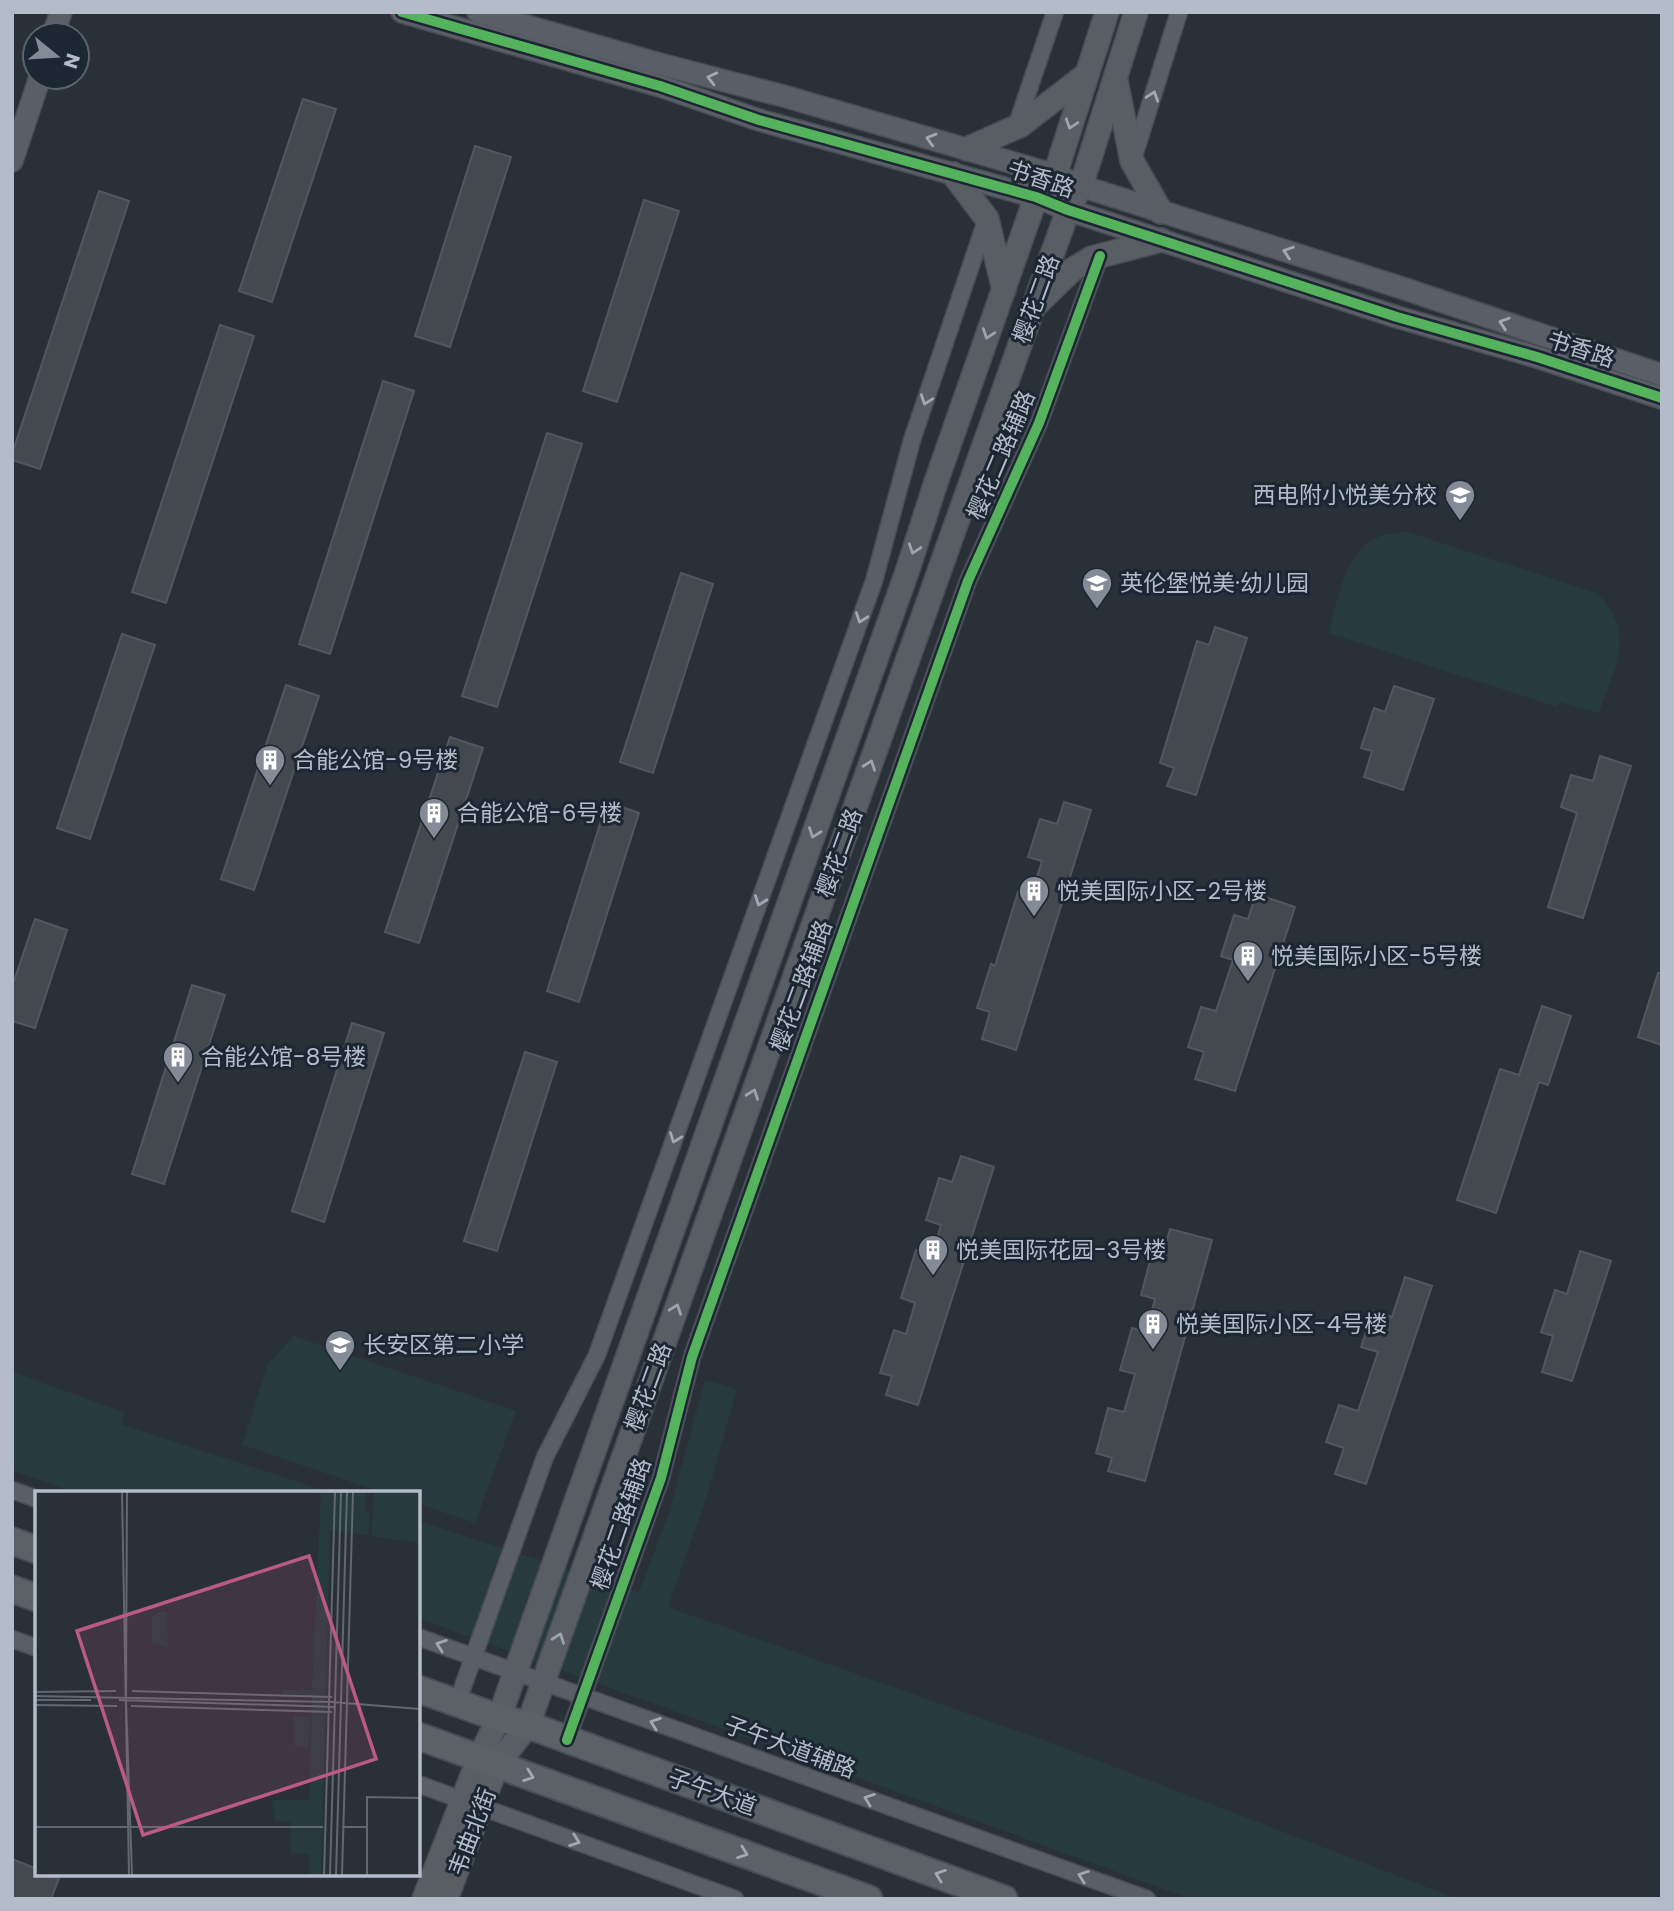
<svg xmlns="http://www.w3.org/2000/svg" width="1674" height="1911" viewBox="0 0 1674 1911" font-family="Poppins,'Noto Sans SC',sans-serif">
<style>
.green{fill:#273a3e}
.building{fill:#444950;stroke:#52575f;stroke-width:2}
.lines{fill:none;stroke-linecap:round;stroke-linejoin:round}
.minor-casing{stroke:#484c53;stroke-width:19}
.tertiary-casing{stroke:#484c53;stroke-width:24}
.secondary-casing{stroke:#484c53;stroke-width:26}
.primary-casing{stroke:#484c55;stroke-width:30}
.minor{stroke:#5a5e66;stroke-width:16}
.tertiary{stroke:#5a5e66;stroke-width:21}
.secondary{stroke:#595d64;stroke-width:23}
.primary{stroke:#5c6168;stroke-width:26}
.cycleway-casing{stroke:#1d2633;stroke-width:15}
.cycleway{stroke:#56b35d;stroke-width:10}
.oneway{stroke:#a2a9b5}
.oneway2{stroke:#9da4b0}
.oneway3{stroke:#a2aab6}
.labels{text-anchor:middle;stroke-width:6;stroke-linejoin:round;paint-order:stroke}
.street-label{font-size:23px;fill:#b4bcc9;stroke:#1d2633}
.poi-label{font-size:23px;fill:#b4bcc9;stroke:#1d2633;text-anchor:start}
.inset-road{fill:none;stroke:#616872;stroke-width:2}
.view{fill:#bc5a87;fill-opacity:0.15;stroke:#bc5a87;stroke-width:3.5}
.inset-edge{fill:none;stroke:#b4bcc9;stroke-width:3.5}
</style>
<rect width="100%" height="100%" fill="#2a3038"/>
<g class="green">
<path d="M1407,532L1597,593C1637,635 1615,666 1599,713L1559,702L1557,707L1328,633C1338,600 1344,551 1380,536C1388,533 1399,533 1407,532Z"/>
<path d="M294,1336L516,1411L475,1523L418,1504V1493H384L242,1445L268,1364Z"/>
<path d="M12,1372L124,1412L121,1424L332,1493H75L12,1470Z"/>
<path d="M705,1380L737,1389L706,1499L668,1607L1065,1748L1458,1899H1191L418,1618V1521L639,1592L669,1513Z"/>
</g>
<g class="building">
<path d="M303,99L336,109L272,302L239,291Z"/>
<path d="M475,146L511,157L450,347L415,336Z"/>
<path d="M99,191L129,201L40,469L12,460V454Z"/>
<path d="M644,200L679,211L617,402L583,391Z"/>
<path d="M220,325L254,336L166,603L132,592Z"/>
<path d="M383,381L414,391L330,654L299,644Z"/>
<path d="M547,433L582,444L497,707L462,696Z"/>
<path d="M681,573L713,584L653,773L620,762Z"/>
<path d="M1215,627L1247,638L1196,795L1167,786L1174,768L1160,763L1197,641L1209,645Z"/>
<path d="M122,634L155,645L90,839L57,828Z"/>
<path d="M286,685L319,696L254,890L221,879Z"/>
<path d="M1394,686L1434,699L1403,790L1364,777L1372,751L1361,748L1374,708L1385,712Z"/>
<path d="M450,737L483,748L419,943L385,932Z"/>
<path d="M1600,756L1631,766L1583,918L1548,907L1577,813L1561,807L1571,775L1593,781Z"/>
<path d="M607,802L639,813L579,1002L547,991Z"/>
<path d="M1064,802L1091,810L1016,1050L982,1039L990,1012L977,1008L991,964L995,966L1018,892L1031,896L1042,861L1028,857L1040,819L1057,824Z"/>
<path d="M1256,894L1295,907L1235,1091L1195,1079L1204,1052L1188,1047L1201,1007L1216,1011L1233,960L1221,956L1234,915L1248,919Z"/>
<path d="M35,919L67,930L35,1028L12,1021V987Z"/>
<path d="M1658,973H1662V1045L1638,1037Z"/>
<path d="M192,985L225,995L164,1184L132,1174Z"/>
<path d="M1542,1006L1571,1016L1548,1085L1539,1082L1496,1213L1457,1200L1500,1069L1519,1075Z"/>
<path d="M352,1023L384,1033L324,1222L292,1211Z"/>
<path d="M525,1052L557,1062L497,1251L464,1241Z"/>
<path d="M961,1156L994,1167L918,1405L886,1395L892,1376L880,1373L894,1330L906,1334L915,1303L901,1298L916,1250L932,1255L941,1225L926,1220L939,1178L952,1182Z"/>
<path d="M1170,1229L1212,1240L1145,1481L1108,1471L1112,1458L1096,1453L1108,1408L1124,1412L1135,1374L1120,1370L1132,1328L1146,1332L1155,1299L1141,1295L1154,1246L1164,1249Z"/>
<path d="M1580,1251L1611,1261L1572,1381L1542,1372L1553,1336L1541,1332L1555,1290L1567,1294Z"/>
<path d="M1405,1277L1432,1286L1366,1484L1335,1474L1344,1448L1326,1442L1339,1405L1358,1411L1378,1352L1361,1347L1373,1311L1392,1317Z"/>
<path d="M12,1859L37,1869V1874H49L59,1878L51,1899H12Z"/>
</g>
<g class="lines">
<g class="minor-casing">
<g id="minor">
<path d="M1016,127L1055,12"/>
<path d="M1133,159L1179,12"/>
<path d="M12,1490L37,1499"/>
<path d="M418,1637L1147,1899"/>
<path d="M12,1639L37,1648"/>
<path d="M457,1703L545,1457L597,1355L874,581L912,440L986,221"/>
<path d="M567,1740L661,1478L692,1357L968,581L1039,423L1100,256"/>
<path d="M418,1784L735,1899"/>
</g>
</g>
<g class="tertiary-casing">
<g id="tertiary">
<path d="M402,12L660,86L759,120L1036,197L1068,210L1397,317L1537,357L1662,398"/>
<path d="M478,12L656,63L787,97L1055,175L1081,186L1393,285L1662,375"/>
<path d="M53,35L61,12"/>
<path d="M12,161L40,77"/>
</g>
</g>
<g class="secondary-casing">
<g id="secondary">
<path d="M1116,81L1132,161L1161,212"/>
<path d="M967,149L1021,125L1087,74"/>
<path d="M953,174L987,219L1004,290"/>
<path d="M1037,304L1072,270L1092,258L1161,240"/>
<path d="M424,1899L479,1758L499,1718L908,569L936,482L1036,197L1055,175L1107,12"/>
<path d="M446,1899L497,1765L528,1725L1068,210L1081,186L1136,12"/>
</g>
</g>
<g class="primary-casing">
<g id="primary">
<path d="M12,1541L37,1550"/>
<path d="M12,1589L37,1598"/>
<path d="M418,1689L499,1718L528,1725L1004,1899"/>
<path d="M418,1736L869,1899"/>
</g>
</g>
<use href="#minor" class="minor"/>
<use href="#tertiary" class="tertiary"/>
<use href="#secondary" class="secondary"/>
<use href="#primary" class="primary"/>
<g class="cycleway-casing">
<g id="cycleway">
<path d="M402,12L660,86L759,120L1036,197L1068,210L1397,317L1537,357L1662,398"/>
<path d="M567,1740L661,1478L692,1357L968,581L1039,423L1100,256"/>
</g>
</g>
<use href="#cycleway" class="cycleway"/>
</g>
<defs><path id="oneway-chevron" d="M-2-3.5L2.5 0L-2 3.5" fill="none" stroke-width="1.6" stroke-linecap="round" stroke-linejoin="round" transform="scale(1.75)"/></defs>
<g class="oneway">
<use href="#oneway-chevron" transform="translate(712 78) rotate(-166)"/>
<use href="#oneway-chevron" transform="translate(1153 96) rotate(-72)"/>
<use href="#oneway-chevron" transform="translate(931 139) rotate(-164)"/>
<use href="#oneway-chevron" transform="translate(1288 252) rotate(-162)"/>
<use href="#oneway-chevron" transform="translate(1504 323) rotate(-162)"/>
<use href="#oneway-chevron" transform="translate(926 400) rotate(109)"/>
<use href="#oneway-chevron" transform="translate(861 618) rotate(110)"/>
<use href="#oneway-chevron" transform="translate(760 901) rotate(110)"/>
<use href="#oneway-chevron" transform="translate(675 1138) rotate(110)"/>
<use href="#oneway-chevron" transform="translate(441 1645) rotate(-160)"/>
<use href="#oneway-chevron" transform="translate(655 1723) rotate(-160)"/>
<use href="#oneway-chevron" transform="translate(869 1799) rotate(-160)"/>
<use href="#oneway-chevron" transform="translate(575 1841) rotate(20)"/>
<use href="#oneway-chevron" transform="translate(1083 1876) rotate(-160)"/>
</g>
<g class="oneway2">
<use href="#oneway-chevron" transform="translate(1071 124) rotate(108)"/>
<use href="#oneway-chevron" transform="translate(988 334) rotate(109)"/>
<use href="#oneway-chevron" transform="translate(914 549) rotate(108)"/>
<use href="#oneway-chevron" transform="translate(870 765) rotate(-70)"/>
<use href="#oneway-chevron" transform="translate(814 833) rotate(110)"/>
<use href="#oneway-chevron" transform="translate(753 1094) rotate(-70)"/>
<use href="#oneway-chevron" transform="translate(676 1309) rotate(-70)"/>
<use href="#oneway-chevron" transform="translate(559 1638) rotate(-70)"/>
</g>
<g class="oneway3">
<use href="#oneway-chevron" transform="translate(529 1776) rotate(20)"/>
<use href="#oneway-chevron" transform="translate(743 1853) rotate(20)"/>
<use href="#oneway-chevron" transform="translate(940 1875) rotate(-160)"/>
</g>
<defs>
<g id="school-pin" transform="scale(1.575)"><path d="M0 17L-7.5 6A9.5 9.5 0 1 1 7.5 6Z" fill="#848b96" stroke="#1d2633"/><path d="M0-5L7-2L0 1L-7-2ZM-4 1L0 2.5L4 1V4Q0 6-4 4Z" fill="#fff"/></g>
<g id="building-pin" transform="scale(1.575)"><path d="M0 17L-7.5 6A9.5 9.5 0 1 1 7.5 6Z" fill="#848b96" stroke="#1d2633"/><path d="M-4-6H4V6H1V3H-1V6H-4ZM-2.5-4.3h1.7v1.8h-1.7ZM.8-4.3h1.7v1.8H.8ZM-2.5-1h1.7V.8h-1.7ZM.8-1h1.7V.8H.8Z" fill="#fff"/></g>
</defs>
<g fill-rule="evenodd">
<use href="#school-pin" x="1460" y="495"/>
<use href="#school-pin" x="1097" y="583"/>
<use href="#building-pin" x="270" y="760"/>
<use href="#building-pin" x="434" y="813"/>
<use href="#building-pin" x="1034" y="891"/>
<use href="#building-pin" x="1248" y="956"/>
<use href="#building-pin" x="178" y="1057"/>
<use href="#building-pin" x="933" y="1250"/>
<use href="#building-pin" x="1153" y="1324"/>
<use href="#school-pin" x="340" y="1345"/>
</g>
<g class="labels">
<g class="street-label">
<text transform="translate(1041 179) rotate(19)" y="8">书香路</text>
<text transform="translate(1036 299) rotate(-70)" y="8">樱花二路</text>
<text transform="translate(1581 349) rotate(18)" y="8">书香路</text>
<text transform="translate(1001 455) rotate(-67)" y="8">樱花二路辅路</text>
<text transform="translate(839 853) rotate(-70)" y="8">樱花二路</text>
<text transform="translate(801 986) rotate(-70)" y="8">樱花二路辅路</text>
<text transform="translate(648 1387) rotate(-70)" y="8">樱花二路</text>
<text transform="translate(621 1524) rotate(-71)" y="8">樱花二路辅路</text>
<text transform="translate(790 1747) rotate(20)" y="8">子午大道辅路</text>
<text transform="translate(712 1792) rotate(20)" y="8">子午大道</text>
<text transform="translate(472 1832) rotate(-69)" y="8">韦曲北街</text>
</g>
<g class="poi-label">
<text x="1437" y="503" text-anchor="end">西电附小悦美分校</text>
<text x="1120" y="591">英伦堡悦美·幼儿园</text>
<text x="293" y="768">合能公馆-9号楼</text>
<text x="457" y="821">合能公馆-6号楼</text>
<text x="1057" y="899">悦美国际小区-2号楼</text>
<text x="1271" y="964">悦美国际小区-5号楼</text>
<text x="201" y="1065">合能公馆-8号楼</text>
<text x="956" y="1258">悦美国际花园-3号楼</text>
<text x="1176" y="1332">悦美国际小区-4号楼</text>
<text x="363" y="1353">长安区第二小学</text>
</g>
</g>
<g transform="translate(35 1491)">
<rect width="385" height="385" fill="#2a3038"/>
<path d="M286,1H331L330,21L335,22L333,44L295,39L286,384H275L274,363L256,362L255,331L240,330L237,309H274L277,204H248V199H277ZM339,1H385V52L336,45ZM123,121H132L133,157L117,152V126ZM259,225L275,226L274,257L259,255Z" fill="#273a3e"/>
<path class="inset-road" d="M87,1L94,384M92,1L91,210L97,384M97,200L297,206M0,201L81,200M0,205L297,211L385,218M0,209H56M84,209L301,216M0,214L82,215M96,215L297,221M0,336H288M307,336H332M289,384L300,1M295,384L306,1M301,384L312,1M307,384L318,1M332,384V306L385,307"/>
<path class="view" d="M274,65L341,268L108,344L42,140Z"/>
<rect width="385" height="385" class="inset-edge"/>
</g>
<rect width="1674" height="1911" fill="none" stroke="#b4bcc9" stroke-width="28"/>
<g transform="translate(56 56) rotate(108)"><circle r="33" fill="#1d2633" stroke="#59626f" stroke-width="2"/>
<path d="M0-5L12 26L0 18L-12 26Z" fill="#848b96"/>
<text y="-10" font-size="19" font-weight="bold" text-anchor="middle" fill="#b4bcc9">N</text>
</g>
</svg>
